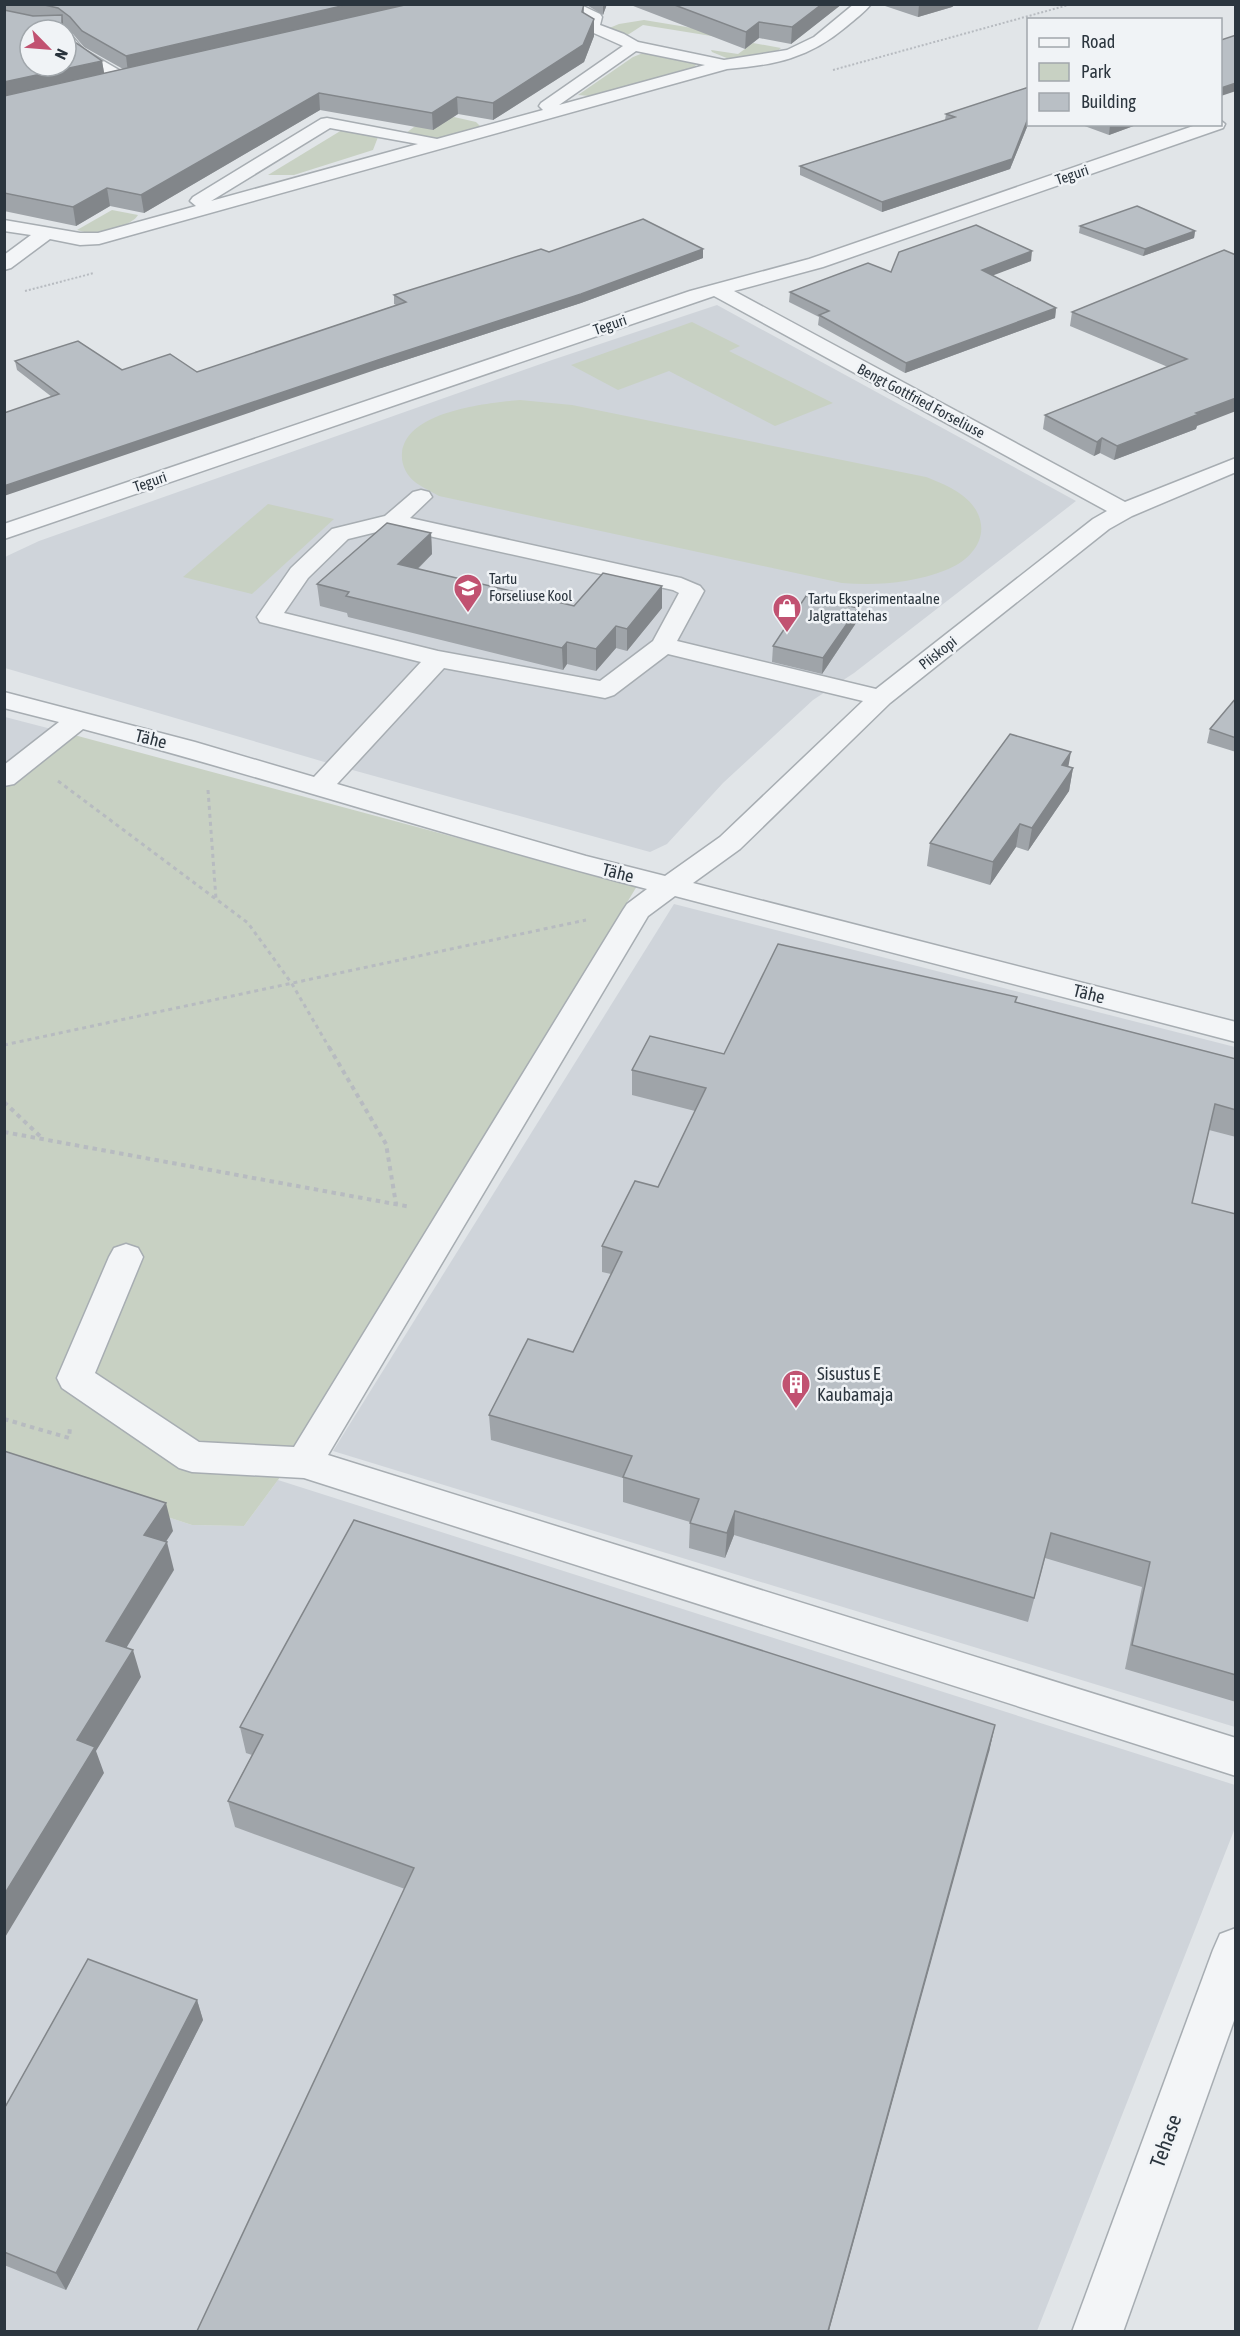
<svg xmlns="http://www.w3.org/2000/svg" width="1240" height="2336" viewBox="0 0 1240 2336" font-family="'Asap Condensed',sans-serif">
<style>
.built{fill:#cfd4da}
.green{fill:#c8d1c3}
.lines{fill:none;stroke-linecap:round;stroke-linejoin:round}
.minor-casing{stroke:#a7adb2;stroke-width:3}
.path-far2{stroke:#b7bbc0;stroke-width:2;stroke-dasharray:2 2;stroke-linecap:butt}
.path-far1{stroke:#b7bbc0;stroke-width:3;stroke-dasharray:4 4;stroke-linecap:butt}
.path{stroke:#b7bbc0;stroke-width:4;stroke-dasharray:4.5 4.5;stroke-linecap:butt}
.minor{fill:#f3f5f7;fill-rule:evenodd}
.wall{fill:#9fa4a9;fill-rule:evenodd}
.shaded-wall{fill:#82868a}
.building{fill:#b9bfc5;stroke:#82868a;stroke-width:1.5}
.labels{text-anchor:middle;stroke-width:5;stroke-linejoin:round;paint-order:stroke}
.far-street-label{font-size:15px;fill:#2b353e;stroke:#f0f3f6}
.far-poi-label{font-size:15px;fill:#2b353e;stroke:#f0f3f6;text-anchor:start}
.street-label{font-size:18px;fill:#2b353e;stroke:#f0f3f6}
.poi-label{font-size:18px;fill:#2b353e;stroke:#f0f3f6;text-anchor:start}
.near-street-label{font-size:21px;fill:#2b353e;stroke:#f0f3f6}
</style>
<rect width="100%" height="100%" fill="#e1e5e8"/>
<g class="built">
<path d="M717,305L1076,501L854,673L813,700L723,783L667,844L650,852L338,766L5,668L4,558L7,556L39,541L552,360Z"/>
<path d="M5,717L63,732L5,777Z"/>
<path d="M674,904L1235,1047V1727L333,1451Z"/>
<path d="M5,1464L192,1525L244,1526L278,1480L1235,1785V1828L1037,2331L5,2332Z"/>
</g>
<g class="green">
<path d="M644,20L735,35L730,39L643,25L626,36L607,29L619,24Z"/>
<path d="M753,43L781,48L776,52L729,59L712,52L711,50L738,54Z"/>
<path d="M643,53L699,62L694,67L589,96L578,95L633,57Z"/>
<path d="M454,117L476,122L482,128L442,139L406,133L414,127Z"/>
<path d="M342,130L378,137L373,150L294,175H268Z"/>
<path d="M112,210L138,215C133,225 103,233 92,233C87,233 82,231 77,230Z"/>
<path d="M692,322L740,346L729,351L833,403L775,426L669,371L618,390L571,365Z"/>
<path d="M520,400L572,405L926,477C944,484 966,493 976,510C991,536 972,560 946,570C913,583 877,586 842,583L439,496C431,491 421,487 415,482C406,475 401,464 402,453C406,411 487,403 520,400Z"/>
<path d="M268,504L334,519L252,594L183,577Z"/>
<path d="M63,732L637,886L278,1480L244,1526L192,1525L5,1464V777Z"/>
</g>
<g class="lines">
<g class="minor-casing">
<g id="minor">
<path d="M558,4H579L600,14L602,17L600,25L624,34L638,42L724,60L787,50L814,37L854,4H871C864,13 855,19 847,26C809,58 776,65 727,69L99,244L80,245L50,239L11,268L4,270V255L31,235L4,231V220L80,233H98L196,206L190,201L193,197L321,119L327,118L437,139L543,110L539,106L541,103L623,46L587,30L584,27L587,19ZM636,51L705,65L559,105ZM330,128L418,144L211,201Z"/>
<path d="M66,33L71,35L83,49L131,77L133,80L131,83C117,87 76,59 66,48Z"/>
<path d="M1220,120L1225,124L1223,128L823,267L734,291L1125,502L1236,458V472L1132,516L1109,529L890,703L740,849L693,883L1236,1022V1042L675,896L648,916L328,1455L1236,1738V1776L304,1478L192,1472L179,1468L62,1388L57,1378L109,1257L114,1248L126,1244L138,1248L143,1257L95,1373L199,1442L294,1447L623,910L627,904L647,889C458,840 272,779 83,729L14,784L4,786V765L59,722L4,708V692L195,742L314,777L421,662L260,622L257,617L291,568L332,529L385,516L413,492L421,490L429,492L432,497L410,518L681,578L700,586L704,591L677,641L876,689L1093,519L1107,511L714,296L4,539V524L690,291L809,259L1199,124H1220ZM393,528L673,590L679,593L653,641L600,681L438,651L284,613L308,578L348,539ZM668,654L863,701L720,837L665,876L586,856L337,784L444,668L605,698L614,695Z"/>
<path d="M1236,1928V2015L1123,2332H1072L1213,1950L1220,1934Z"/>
</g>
</g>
<g class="path-far2">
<path d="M833,70L1072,4"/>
<path d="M25,291L94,273"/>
</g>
<g class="path-far1">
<path d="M58,781L248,923L292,984L330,1049"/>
<path d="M208,790L216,899"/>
<path d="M4,1045L586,920"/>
</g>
<g class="path">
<path d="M329,1047L386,1144L396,1204"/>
<path d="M4,1102L43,1139"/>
<path d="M4,1132L411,1207"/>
<path d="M4,1419L69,1438L70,1427"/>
</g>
<use href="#minor" class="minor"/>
</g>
<g class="wall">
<path d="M4,4H584V13L594,36L584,62L493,120L458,114L433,130L320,110L144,213L110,206L76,226L4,211ZM64,27L73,34L84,47L123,69L104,73L102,61L30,30Z"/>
<path d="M585,4H607L603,15Z"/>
<path d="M628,4H842L791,44L759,38L745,49Z"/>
<path d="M879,4H956L952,7L918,17Z"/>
<path d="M1029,87V122L1010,169L882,212L800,175V166L945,120L946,114Z"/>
<path d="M1079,124H1139L1109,135Z"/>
<path d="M1080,226L1195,231L1194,238L1143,256L1079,233Z"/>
<path d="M703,249V258L581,303L381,368L52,397L17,370L15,361L122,370L197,372L396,305L394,304V295L549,252Z"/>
<path d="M1224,250L1196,429L1114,460L1100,453L1094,456L1043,429L1045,415L1168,367L1070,326L1072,312Z"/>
<path d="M1031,261L992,275L1056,308L1055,318L905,373L818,325L819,317L789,302L790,292L891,272Z"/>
<path d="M431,533L432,554L418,569L574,606L662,608L627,651L616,648L596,671L567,664L563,670L348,617L347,613L320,606L317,584Z"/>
<path d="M856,623L822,674L772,662L773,646Z"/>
<path d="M1236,698V752L1207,743L1210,729Z"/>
<path d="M1068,766L1073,768L1069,791L1028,851L1016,847L990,885L927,866L930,843Z"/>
<path d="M1016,1002L1236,1059V1137L1209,1130L1192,1203L1236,1214V1702L1125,1669L1142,1587L1045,1558L1028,1622L734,1535L725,1558L689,1548L690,1522L623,1502V1478L491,1440L489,1415L573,1352L611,1274L602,1272V1246L658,1187L695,1111L632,1095V1070Z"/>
<path d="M995,1725L989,1752L405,1889L235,1827L228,1801L252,1755L246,1753L240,1727Z"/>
<path d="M197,2000L203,2020L66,2290L4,2265V2109Z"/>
</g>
<g class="shaded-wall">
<path d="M350,4H422L128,73L126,56Z"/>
<path d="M603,4H607L603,15Z"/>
<path d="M822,4H842L791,44L792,27Z"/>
<path d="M919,4H956L952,7L918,17Z"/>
<path d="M62,15L64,30H62Z"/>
<path d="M594,19V36L584,62L493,120V103Z"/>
<path d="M759,22V38L745,49L746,32Z"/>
<path d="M102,61L105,78L4,101V82Z"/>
<path d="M1236,83V91L1221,96V88Z"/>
<path d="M319,93L320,110L144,213L141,195Z"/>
<path d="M457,97L458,114L433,130L432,113Z"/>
<path d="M1029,116V122L1010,169L882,212V202Z"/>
<path d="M1113,124H1139L1109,135L1110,125Z"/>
<path d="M107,188L110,206L76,226L73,207Z"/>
<path d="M1195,231L1194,238L1143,256L1145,249Z"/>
<path d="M703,249V258L581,303L381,368L4,496V486Z"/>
<path d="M1032,251L1031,261L981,280L982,270Z"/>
<path d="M1056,308L1055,318L905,373L906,363Z"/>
<path d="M1236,398V411L1197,426L1196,429L1114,460L1117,446L1196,413Z"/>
<path d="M1102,438L1100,453L1094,456L1097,442Z"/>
<path d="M431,533L432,554L400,586L398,564Z"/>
<path d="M662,586V608L627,651V629Z"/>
<path d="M858,608L856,623L822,674L823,658Z"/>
<path d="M616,626V648L596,671V649Z"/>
<path d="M567,642V664L563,670L562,648Z"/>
<path d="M1071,752L1067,774L1062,765Z"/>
<path d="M1073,768L1069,791L1028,851L1032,828Z"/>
<path d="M1020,824L1016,847L990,885L993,862Z"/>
<path d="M166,1503L173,1531L152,1563L144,1535Z"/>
<path d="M735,1511L734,1535L725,1558L727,1533Z"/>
<path d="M167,1542L174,1570L114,1668L106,1641Z"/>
<path d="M133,1650L141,1677L96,1751L104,1773L4,1939V1895L77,1740Z"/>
<path d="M995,1725L989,1752L829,2331H828Z"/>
<path d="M197,2000L203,2020L66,2290L56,2273Z"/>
</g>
<g class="building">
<path d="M40,4H350L126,56L82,31L70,17L58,8Z"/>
<path d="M409,4H584L582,12L594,19L583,45L493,103L457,97L432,113L319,93L141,195L107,188L73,207L4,193V96Z"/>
<path d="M672,4H822L792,27L759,22L746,32Z"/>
<path d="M4,10L33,16L62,15V30H30V66H66V36L102,61L4,82Z"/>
<path d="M1236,35V83L1221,88V40Z"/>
<path d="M1029,87V116L1012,159L882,202L800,166L955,117L946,114Z"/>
<path d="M1137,206L1195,231L1145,249L1080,226Z"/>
<path d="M643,219L703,249L581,294L381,359L4,486V413L59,394L15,361L78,341L122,370L170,354L197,372L406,302L394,295L541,249L549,252Z"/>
<path d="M976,225L1032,251L982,270L1056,308L906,363L819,315L829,311L790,292L868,263L891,272L899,252Z"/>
<path d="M1224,250L1236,255V398L1196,413L1199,414L1117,446L1102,438L1097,442L1045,415L1187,359L1072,312Z"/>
<path d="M387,523L431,533L398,564L574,606L603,573L662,586L627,629L616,626L596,649L567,642L562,648L346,596L349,592L317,584Z"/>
<path d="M806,596L858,608L823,658L773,646Z"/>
<path d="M1236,698V738L1210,729Z"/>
<path d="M1010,734L1071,752L1062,765L1073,768L1032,828L1020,824L993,862L930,843Z"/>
<path d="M778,944L1017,997L1015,1002L1236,1059V1110L1215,1104L1192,1203L1236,1214V1675L1132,1645L1150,1562L1051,1533L1034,1598L735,1511L727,1533L690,1523L699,1499L623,1477L632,1456L489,1415L528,1339L573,1352L622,1252L602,1246L635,1181L658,1187L706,1088L632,1070L650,1036L724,1054Z"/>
<path d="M4,1451L166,1503L144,1535L167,1542L106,1641L133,1650L77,1740L95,1747L4,1895Z"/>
<path d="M354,1520L995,1725L828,2331H197L414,1868L228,1801L263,1735L240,1727Z"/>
<path d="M88,1959L197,2000L56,2273L4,2252V2109Z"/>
</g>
<defs>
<g id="school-pin" transform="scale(1.5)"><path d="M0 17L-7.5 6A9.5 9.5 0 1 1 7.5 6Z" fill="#c15271" stroke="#f0f3f6"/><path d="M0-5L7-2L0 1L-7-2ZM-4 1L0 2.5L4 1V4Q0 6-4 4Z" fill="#fff"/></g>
<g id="shop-pin" transform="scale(1.5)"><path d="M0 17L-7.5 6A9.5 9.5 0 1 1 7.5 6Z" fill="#c15271" stroke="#f0f3f6"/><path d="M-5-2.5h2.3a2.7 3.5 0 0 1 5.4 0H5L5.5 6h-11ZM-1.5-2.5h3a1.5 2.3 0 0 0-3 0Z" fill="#fff"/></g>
<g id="building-pin" transform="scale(1.5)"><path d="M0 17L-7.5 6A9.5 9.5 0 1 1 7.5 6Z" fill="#c15271" stroke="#f0f3f6"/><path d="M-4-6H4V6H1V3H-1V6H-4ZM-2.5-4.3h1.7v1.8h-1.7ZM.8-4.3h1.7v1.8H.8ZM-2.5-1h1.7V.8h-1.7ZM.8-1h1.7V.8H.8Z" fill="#fff"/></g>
</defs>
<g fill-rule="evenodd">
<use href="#school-pin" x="468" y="588"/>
<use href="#shop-pin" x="787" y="608"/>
<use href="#building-pin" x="796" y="1384"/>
</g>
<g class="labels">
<g class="far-street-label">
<text transform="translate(1072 175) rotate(-19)" y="5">Teguri</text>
<text transform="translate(610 325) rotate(-19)" y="5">Teguri</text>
<text transform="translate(921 401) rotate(28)" y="5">Bengt Gottfried Forseliuse</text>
<text transform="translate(150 482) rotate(-19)" y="5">Teguri</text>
<text transform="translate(938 653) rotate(-38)" y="5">Piiskopi</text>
</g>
<g class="far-poi-label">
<text x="489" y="584">Tartu<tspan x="489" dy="17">Forseliuse Kool</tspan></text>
<text x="808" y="604">Tartu Eksperimentaalne<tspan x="808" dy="17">Jalgrattatehas</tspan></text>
</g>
<g class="street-label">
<text transform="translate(151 739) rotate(14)" y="6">Tähe</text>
<text transform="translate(618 873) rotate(14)" y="6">Tähe</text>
<text transform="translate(1089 994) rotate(14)" y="6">Tähe</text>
</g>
<g class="poi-label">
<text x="817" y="1380">Sisustus E<tspan x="817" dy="21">Kaubamaja</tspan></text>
</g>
<g class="near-street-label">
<text transform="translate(1166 2141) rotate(-70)" y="7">Tehase</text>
</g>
</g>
<rect width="1240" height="2336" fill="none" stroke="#2b353e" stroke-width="12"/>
<rect x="1027" y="18" width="195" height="108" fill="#f0f3f6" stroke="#a1a7ac" stroke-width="1.5"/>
<rect x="1039" y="38" width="30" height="9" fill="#f3f5f7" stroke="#a1a7ac" stroke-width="1.5"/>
<text x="1081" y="48" font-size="18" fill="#2b353e">Road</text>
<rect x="1039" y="63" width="30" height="18" fill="#c8d1c3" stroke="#a1a7ac" stroke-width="1.5"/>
<text x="1081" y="78" font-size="18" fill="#2b353e">Park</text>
<rect x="1039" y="93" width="30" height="18" fill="#b9bfc5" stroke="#a1a7ac" stroke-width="1.5"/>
<text x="1081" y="108" font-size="18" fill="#2b353e">Building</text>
<g transform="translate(48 48) rotate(115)"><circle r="28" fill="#f0f3f6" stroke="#a1a7ac" stroke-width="1.5"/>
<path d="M0-4.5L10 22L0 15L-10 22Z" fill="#c15271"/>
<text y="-9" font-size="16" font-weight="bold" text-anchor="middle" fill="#2b353e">N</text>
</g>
</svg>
